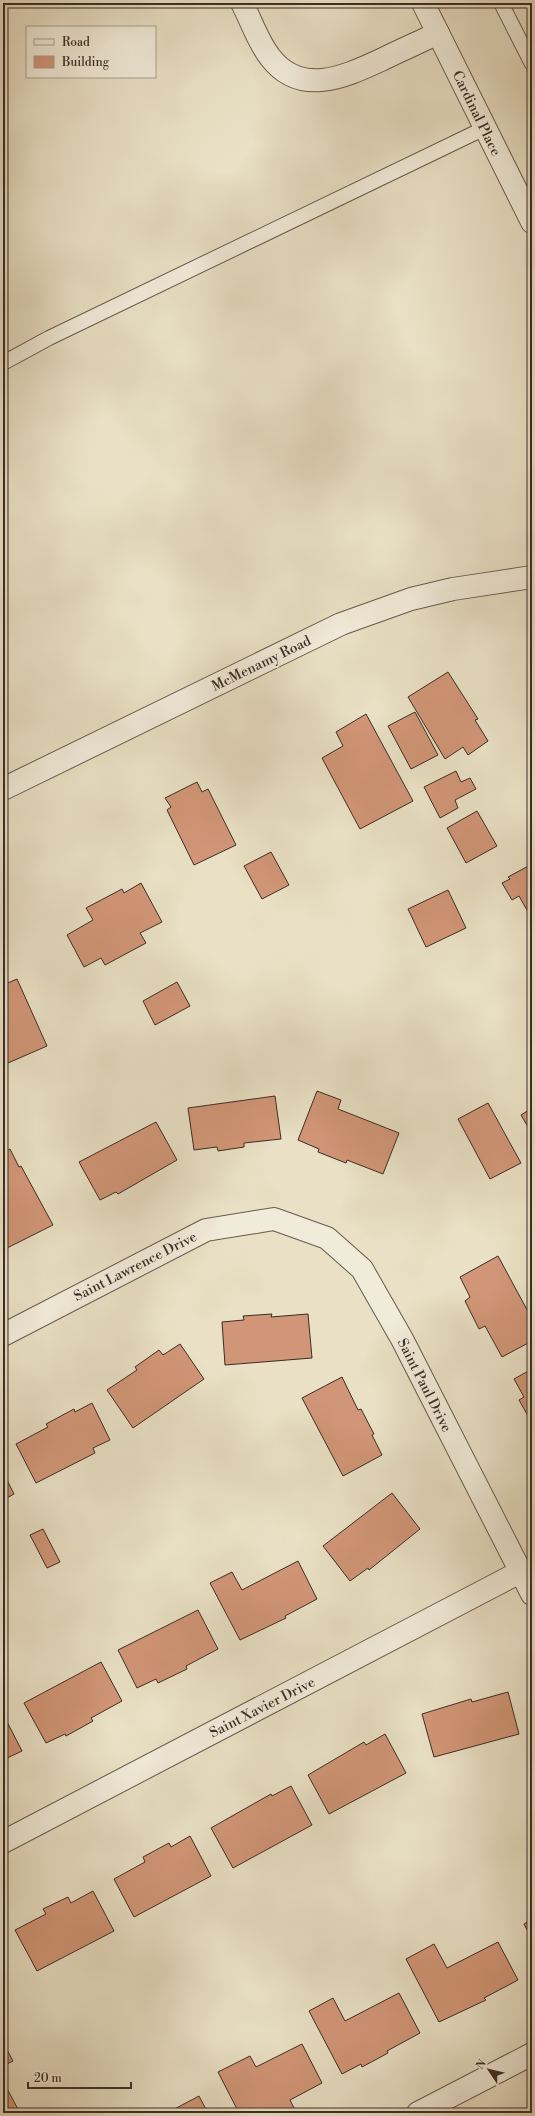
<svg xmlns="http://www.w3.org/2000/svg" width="535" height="2116" viewBox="0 0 535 2116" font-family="'Libre Bodoni',serif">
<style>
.building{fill:#d19677;stroke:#3b2d26}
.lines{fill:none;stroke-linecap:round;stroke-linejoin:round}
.service-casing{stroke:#665a4e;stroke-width:16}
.minor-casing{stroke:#665a4e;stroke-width:24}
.tertiary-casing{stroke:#665a4e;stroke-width:24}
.service{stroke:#f1ebd9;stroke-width:14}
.minor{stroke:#f1ebd9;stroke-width:22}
.tertiary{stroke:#f1ebd9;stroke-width:22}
.labels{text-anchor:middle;stroke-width:4;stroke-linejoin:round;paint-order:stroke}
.street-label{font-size:14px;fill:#3b2d26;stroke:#f1ebd9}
</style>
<rect width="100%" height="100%" fill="#e9e0c5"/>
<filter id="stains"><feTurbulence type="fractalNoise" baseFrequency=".005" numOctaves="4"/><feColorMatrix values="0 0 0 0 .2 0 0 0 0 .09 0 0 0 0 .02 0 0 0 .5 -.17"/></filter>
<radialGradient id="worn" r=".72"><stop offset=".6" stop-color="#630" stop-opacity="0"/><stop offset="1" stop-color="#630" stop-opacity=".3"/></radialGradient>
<g class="building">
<path d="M448,672L478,719L475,720L488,741L468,755L463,747L445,759L408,697Z"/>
<path d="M415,712L438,755L411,769L388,726Z"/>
<path d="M366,714L413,801L360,829L322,758L343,746L336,732Z"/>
<path d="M456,771L461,782L470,778L476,789L455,800L458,808L440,818L424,787Z"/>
<path d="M197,782L202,792L208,789L236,845L194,865L167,810L171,807L165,798Z"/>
<path d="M477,811L497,846L466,863L447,828Z"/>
<path d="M271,852L289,885L262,899L244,866Z"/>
<path d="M532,864V919L519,896L512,900L502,883L510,879L508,877Z"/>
<path d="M141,883L162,922L140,933L146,943L105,965L101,958L84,967L67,935L93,920L86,908L122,889L124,893Z"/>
<path d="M448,890L466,928L426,947L408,909Z"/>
<path d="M17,979L47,1046L8,1063L3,1055V985Z"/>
<path d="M177,982L190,1006L155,1025L143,1001Z"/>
<path d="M317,1091L341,1100L338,1109L399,1133L383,1174L347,1160L346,1163L318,1152L319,1149L298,1140Z"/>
<path d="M275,1096L281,1139L244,1143V1147L218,1151L217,1147L194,1150L188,1108Z"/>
<path d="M488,1103L521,1163L490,1179L458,1119Z"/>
<path d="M532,1108V1134L521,1115Z"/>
<path d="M156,1122L177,1160L118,1194L116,1192L100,1200L79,1162Z"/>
<path d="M10,1149L19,1167L21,1166L53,1225L5,1249L3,1245V1153Z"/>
<path d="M498,1256L532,1319V1341L502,1357L485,1326L479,1329L465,1301L470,1297L460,1277Z"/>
<path d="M272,1314L271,1317L308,1314L312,1358L225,1365L222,1322L244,1320L243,1316Z"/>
<path d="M180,1344L204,1379L133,1428L107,1390L137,1370L135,1367L159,1350L163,1355Z"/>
<path d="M532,1369V1423L519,1400L524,1397L514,1379Z"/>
<path d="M342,1377L358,1410L361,1409L374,1434L372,1435L382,1455L343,1476L302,1398Z"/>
<path d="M92,1403L110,1440L93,1448L95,1453L36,1483L16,1444L48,1427L46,1424L74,1409L75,1412Z"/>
<path d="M3,1472L14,1494L3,1500Z"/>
<path d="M392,1493L420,1529L369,1570L368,1568L350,1581L323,1546Z"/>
<path d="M43,1529L60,1562L47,1568L30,1535Z"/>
<path d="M298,1561L317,1599L285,1616L286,1618L240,1640L210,1583L232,1572L242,1590Z"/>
<path d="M198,1610L218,1649L186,1666L187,1669L158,1683L156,1679L137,1688L118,1650Z"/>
<path d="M101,1662L122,1701L91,1718L93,1721L66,1736L65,1734L46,1743L24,1703Z"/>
<path d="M508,1692L519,1734L434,1757L422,1714L471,1699L472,1702Z"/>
<path d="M3,1714L22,1751L3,1760Z"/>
<path d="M385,1734L406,1773L329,1814L308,1775L364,1742L366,1745Z"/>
<path d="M291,1786L312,1825L233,1868L211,1828L271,1794L272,1796Z"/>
<path d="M190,1836L211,1876L134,1917L114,1879L145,1862L143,1857L169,1843L171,1847Z"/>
<path d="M93,1891L114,1931L37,1971L15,1930L46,1914L43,1909L68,1897L71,1903Z"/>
<path d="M532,1919V1939L524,1924Z"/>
<path d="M498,1942L518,1980L484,1998L486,2000L439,2022L406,1959L434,1944L447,1968Z"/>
<path d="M399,1993L420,2033L387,2051L388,2053L362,2067L361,2064L342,2074L309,2011L333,1998L345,2021Z"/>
<path d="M4,2044L13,2061L3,2066V2045Z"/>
<path d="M302,2044L322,2083L290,2100L294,2108L285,2113H239L218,2072L250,2056L256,2067Z"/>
<path d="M3,2081L20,2113H3Z"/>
<path d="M199,2096L208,2113H167Z"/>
</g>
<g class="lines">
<g class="service-casing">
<g id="service">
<path d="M501,3L532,64"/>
<path d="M3,363L49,338L485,128"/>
</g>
</g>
<g class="minor-casing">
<g id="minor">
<path d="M242,3C251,20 258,42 270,57C301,98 346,76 383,59C401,50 420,42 438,33"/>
<path d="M423,3L532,222"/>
<path d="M3,1335L206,1230L274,1219L327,1238L362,1269L402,1339L532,1594"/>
<path d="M3,1842L520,1572"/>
<path d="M418,2113L532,2054"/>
</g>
</g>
<g class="tertiary-casing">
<path id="tertiary" d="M3,789L341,624L411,599L453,589L532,577"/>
</g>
<use href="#service" class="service"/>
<use href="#minor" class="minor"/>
<use href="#tertiary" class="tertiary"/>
</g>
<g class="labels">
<g class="street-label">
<text transform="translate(477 113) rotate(64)" y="5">Cardinal Place</text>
<text transform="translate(261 663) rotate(-26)" y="5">McMenamy Road</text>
<text transform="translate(135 1266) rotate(-27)" y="5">Saint Lawrence Drive</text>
<text transform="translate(425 1385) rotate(63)" y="5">Saint Paul Drive</text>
<text transform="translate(262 1707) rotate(-27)" y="5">Saint Xavier Drive</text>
</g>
</g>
<rect width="535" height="2116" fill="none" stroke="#e9e0c5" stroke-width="16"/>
<rect x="4" y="4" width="527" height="2108" fill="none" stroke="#3b2d26" stroke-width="2"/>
<rect x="8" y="8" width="519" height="2100" fill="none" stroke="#3b2d26"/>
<rect x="26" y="26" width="130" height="52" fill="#f1ebd9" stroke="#a89f91"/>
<rect x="34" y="39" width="20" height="6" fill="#f1ebd9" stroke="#a89f91"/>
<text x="62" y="46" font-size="12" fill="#3b2d26">Road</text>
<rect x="34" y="56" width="20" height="12" fill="#d19677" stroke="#a89f91"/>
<text x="62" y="66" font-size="12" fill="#3b2d26">Building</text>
<g transform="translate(489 2070) rotate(305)" stroke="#f1ebd9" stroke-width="3" paint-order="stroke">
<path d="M0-3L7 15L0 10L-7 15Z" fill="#3b2d26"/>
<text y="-6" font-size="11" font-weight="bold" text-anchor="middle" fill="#3b2d26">N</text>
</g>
<path d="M28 2082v6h103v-6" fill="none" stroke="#3b2d26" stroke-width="2"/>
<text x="34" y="2082" font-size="12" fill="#3b2d26" stroke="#f1ebd9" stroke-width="3" paint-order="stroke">20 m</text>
<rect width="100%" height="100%" filter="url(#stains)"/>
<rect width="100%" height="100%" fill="url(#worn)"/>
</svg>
